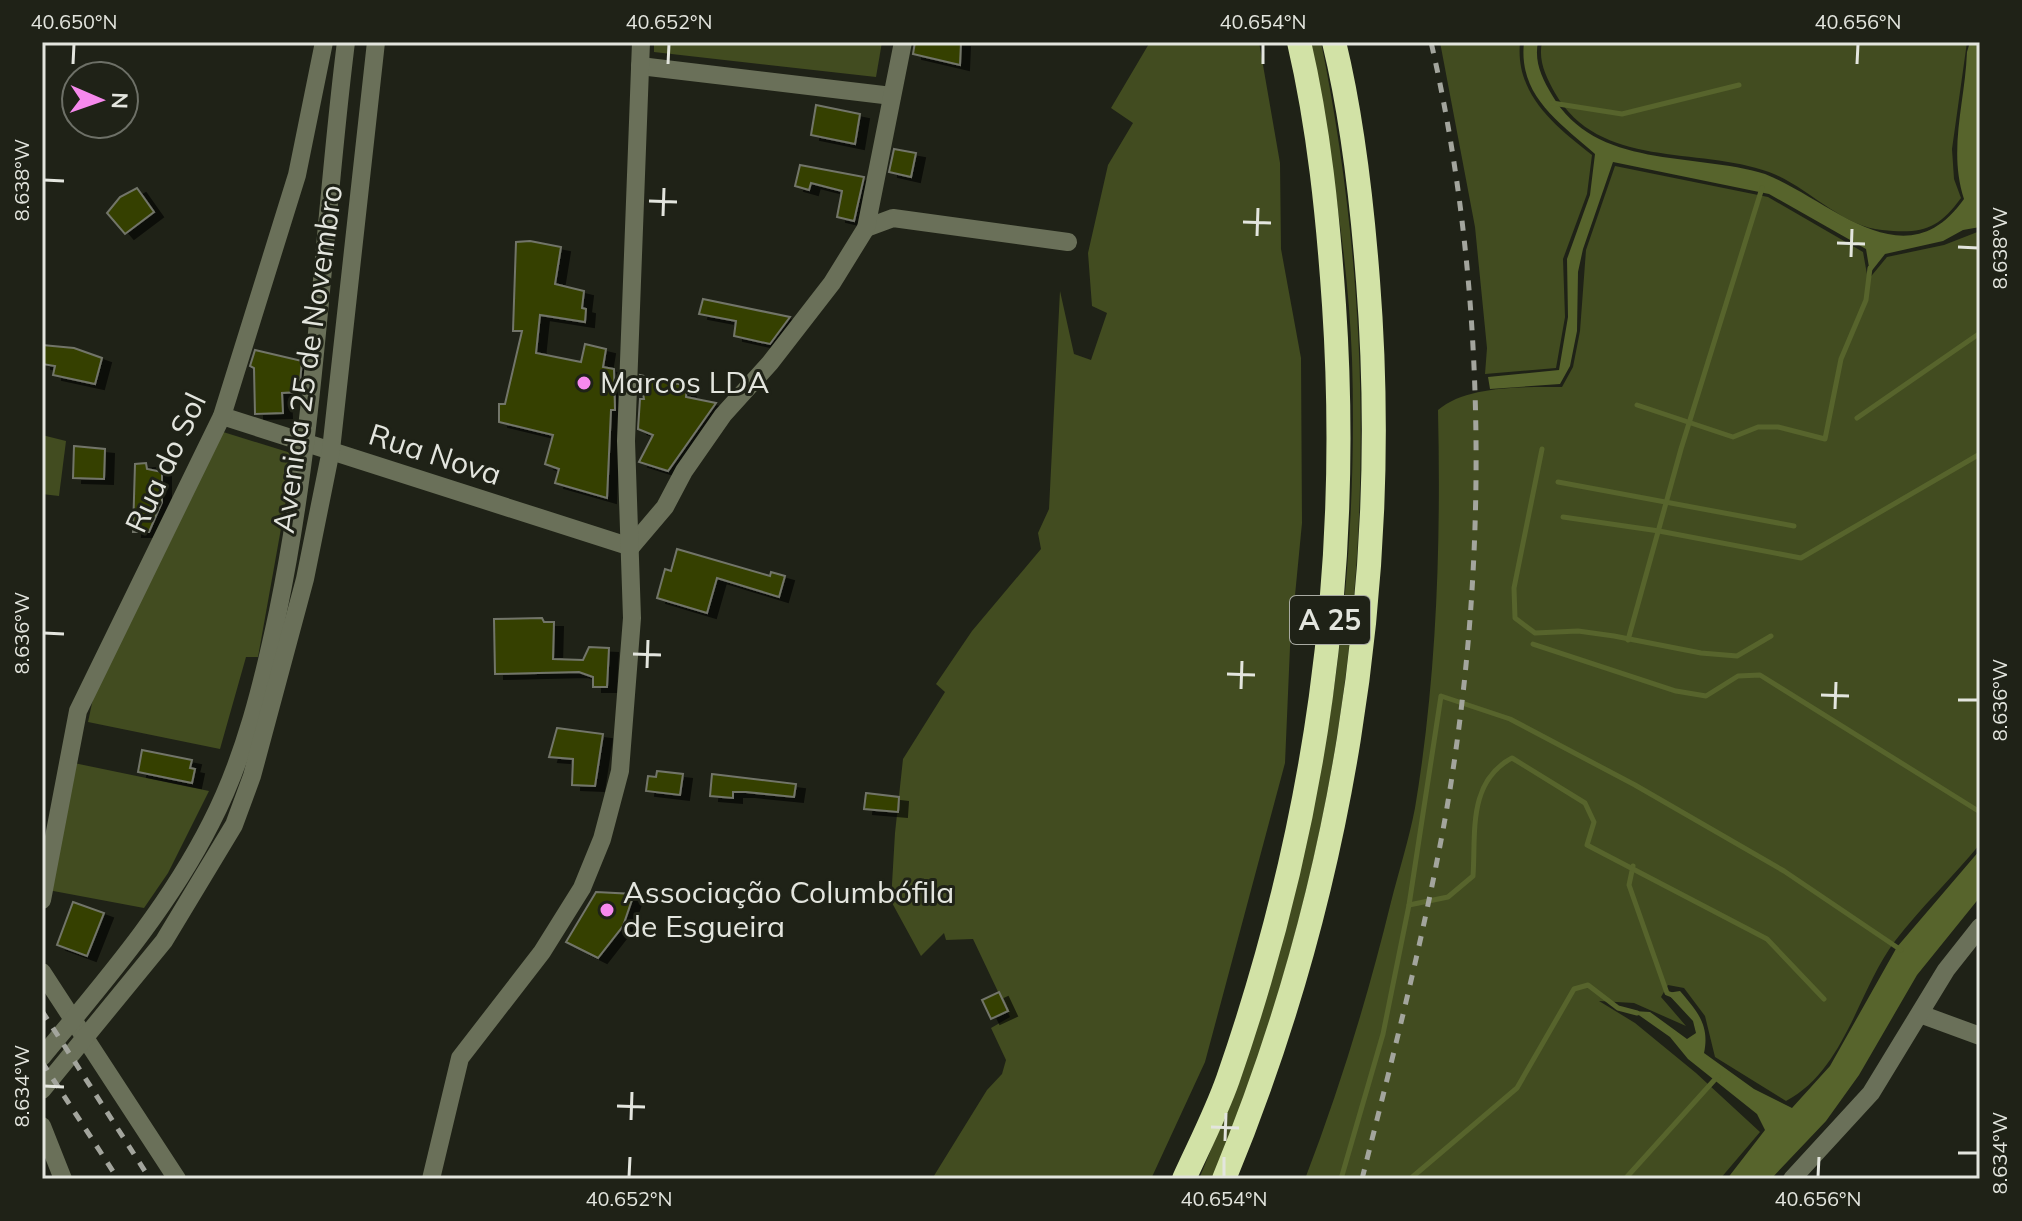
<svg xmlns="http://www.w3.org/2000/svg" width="2022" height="1221" viewBox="0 0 2022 1221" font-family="Mulish,sans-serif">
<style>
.green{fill:#424c20}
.water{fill:#57642c}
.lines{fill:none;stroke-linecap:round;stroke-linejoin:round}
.stream{stroke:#57642c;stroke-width:5}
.building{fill:#354001;stroke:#727569;stroke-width:2;filter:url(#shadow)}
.minor{stroke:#6a7059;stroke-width:18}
.highway{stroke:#d2e2a6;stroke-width:24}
.rail{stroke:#a3a59d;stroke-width:5;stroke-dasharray:10 10;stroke-linecap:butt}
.ticks{fill:none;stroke:#e3e5de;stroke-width:3}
.poi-dot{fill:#f689ed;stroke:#1f2217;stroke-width:3}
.labels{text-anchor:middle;stroke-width:6;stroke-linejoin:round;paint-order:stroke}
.shield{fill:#1f2217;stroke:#a8aaa2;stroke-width:2}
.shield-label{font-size:28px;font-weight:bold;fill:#e3e5de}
.street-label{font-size:30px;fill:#e3e5de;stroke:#1f2217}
.poi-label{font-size:30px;fill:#e3e5de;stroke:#1f2217;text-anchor:start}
.neatline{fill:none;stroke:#e3e5de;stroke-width:3}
.ticks-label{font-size:20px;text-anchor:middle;fill:#e3e5de}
</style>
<defs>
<filter id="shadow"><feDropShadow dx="9" dy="5" stdDeviation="0" flood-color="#0009"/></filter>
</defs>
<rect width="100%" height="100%" fill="#1f2217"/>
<g class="green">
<path d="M654,42H882L876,77L654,52Z"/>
<path d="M1150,42H1259L1280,163L1281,249L1301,358L1302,523L1290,647L1285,763L1205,1062L1151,1179H932L987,1090L1002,1074L1006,1060L991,1028L1010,1017L973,939L946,940L944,933L921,956L891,901L895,833L903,759L945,692L936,684L972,631L1041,549L1038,533L1049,509L1060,291L1074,354L1091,360L1107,313L1092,306L1088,253L1108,165L1133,123L1111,108Z"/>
<path d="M1311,42H1321C1399,426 1362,816 1212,1179H1199C1307,920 1361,640 1352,359C1348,253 1329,147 1311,42Z"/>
<path d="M1440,42H1520C1515,94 1554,125 1592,155L1587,194L1563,259L1565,317L1556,368L1485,374L1487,348L1475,227Z"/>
<path d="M1542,42H1967L1952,149L1954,179L1961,198C1938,230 1921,234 1882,230C1842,227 1807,186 1769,172C1698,146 1599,170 1555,93C1546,77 1538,61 1542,42Z"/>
<path d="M1615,166L1768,197L1863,252L1868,280L1887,257L1944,245L1980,231V844C1953,877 1921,907 1895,941C1858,990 1845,1070 1786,1101L1715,1057L1705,1016L1684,988L1668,985L1661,997L1686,1026L1634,1003L1599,1001L1635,1023L1696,1073L1760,1132L1720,1179H1305C1340,1088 1368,996 1391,902C1399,871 1409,839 1415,808C1437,677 1441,542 1438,410C1467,385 1525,387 1562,387L1573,367L1580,331L1586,250Z"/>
<path d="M220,431L291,453L292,467L258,657H246L220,749L88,722L97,680Z"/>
<path d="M42,435L66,441L59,496L42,494Z"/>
<path d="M74,763L209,791L168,873L144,908L48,890Z"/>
</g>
<g class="water">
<path d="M1524,42H1538C1534,62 1542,78 1552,95C1595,170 1694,152 1765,174C1831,200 1905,283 1964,199C1948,150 1965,103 1967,52L1970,42H1980V227L1963,230L1943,241L1885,254L1870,273L1866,249L1769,194L1613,162L1583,249L1578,272L1577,331L1570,366L1560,384L1490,389L1488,377L1559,370L1568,317L1567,259L1590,195L1595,154C1559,122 1518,96 1524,42Z"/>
<path d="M1980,850V897L1917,975L1859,1075L1826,1121L1771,1179H1727L1765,1130L1757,1114L1688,1059L1670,1037L1633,1011L1650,1012L1687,1039L1696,1033L1693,1021L1667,993L1680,991C1697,1011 1710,1025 1704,1053L1754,1089L1792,1108L1830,1066L1897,947Z"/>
</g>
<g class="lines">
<g class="stream">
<path d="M1552,103L1622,114L1739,85"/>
<path d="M1637,405L1733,437L1758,427H1778L1825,439L1841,359L1866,300L1870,268"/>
<path d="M1857,418L1980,333"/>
<path d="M1542,449L1514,588L1515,618L1535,633L1578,631L1614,636L1701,653L1737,656L1771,636"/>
<path d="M1558,482L1794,526"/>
<path d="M1563,517L1659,531L1801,558L1980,454"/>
<path d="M1628,640L1681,449L1762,188"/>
<path d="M1533,644L1676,691L1706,696L1738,676L1760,675L1980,812"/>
<path d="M1633,866L1629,885L1667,993L1672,995"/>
<path d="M1409,905L1441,696L1510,719L1635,785L1784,871L1901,950"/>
<path d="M1341,1179L1383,1034L1409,905L1448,897L1473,876C1476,834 1467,782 1512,758L1585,803L1594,822L1587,845L1767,939L1824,999"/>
<path d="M1410,1179L1517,1088L1574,989L1588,985L1618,1008L1637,1013"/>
<path d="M1625,1179L1718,1076"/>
</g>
</g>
<g class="building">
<path d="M915,42H961L960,65L913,54Z"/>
<path d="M816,105L860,114L855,144L811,135Z"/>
<path d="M894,149L916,153L911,177L889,172Z"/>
<path d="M800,165L864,177L854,221L837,217L842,191L811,183L809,190L795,186Z"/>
<path d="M137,188L154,212L125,234L107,213L120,197Z"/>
<path d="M530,241L561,247L555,284L584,291L582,308L586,309L585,322L540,315L536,353L581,362L585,344L606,349L603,367L614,369L615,410H611L607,498L555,483L559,469L545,464L553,435L499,422V404H505L522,331H513L516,242Z"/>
<path d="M703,299L790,317L770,344L734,336L736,321L699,314Z"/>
<path d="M42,345L74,348L102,358L95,384L53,375L55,366L42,364Z"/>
<path d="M255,350L302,361L299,392L282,393L283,413L255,414L254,368L250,366Z"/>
<path d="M640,375L687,386L686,397L716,403L668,471L639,462L653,435L638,429L640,399H644Z"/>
<path d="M74,446L105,449L104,479L73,478Z"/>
<path d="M146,463L147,469L162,472V502L149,532H133L135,464Z"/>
<path d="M677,549L770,576L771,572L785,576L779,597L717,578L707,613L657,598L665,569L671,571Z"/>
<path d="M542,618L544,622H554L553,659L583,660L589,647L609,648L607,687H593V677L579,672L495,674L494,619Z"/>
<path d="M557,728L603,734L595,786L572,785L573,759L549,757Z"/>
<path d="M142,750L192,760L190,768L195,769L192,783L138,772Z"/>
<path d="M657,771L683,774L680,795L646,791L648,776L656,777Z"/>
<path d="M712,774L796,784L794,797L746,792H733V798L710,796Z"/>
<path d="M866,793L899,797L898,812L864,809Z"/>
<path d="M596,892L634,894L623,926L598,958L566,942Z"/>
<path d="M73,902L104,913L87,956L57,945Z"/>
<path d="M999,992L1008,1011L991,1019L982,1000Z"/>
</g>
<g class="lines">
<g class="minor">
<path d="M640,66L892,96"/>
<path d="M866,228L893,218L1068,242"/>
<path d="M222,416L631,547"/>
<path d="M631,547L665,507L684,471L723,415L770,363L832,283L866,228L903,42"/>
<path d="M42,900L78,711L222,416L297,175L324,42"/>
<path d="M42,972L177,1179"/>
<path d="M1920,1014L1980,1036"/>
<path d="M42,1057C104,982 167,910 211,823C245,757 263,682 278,611C317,423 322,232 346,42"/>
<path d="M42,1090L164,941L234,825L252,776L305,579L331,450L376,42"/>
<path d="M42,1126L63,1179"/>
<path d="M431,1179L460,1058L542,952L582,888L602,839L620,771L632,618L626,441L641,42"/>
<path d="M1792,1179L1871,1093L1946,970L1980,927"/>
</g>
<g class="highway">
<path d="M1184,1179C1199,1146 1216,1113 1228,1079C1316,826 1352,573 1334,305C1328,217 1319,128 1299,42"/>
<path d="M1224,1179C1341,896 1392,587 1368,281C1362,202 1353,120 1334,42"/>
</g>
<g class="rail">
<path d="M42,1011L150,1179"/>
<path d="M42,1062L118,1179"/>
<path d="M1362,1179C1392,1060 1423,940 1445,819C1489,569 1488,290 1431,42"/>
</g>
</g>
<path class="ticks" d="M73,64L74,44M668,64L669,44M1263,64V44M1857,64L1858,44M44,180L64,181M649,201L677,202M663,216L664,188M1243,222L1271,223M1257,236L1258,208M1837,243L1865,244M1958,247L1978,248M1851,257L1852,229M44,633L64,634M633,654L661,655M647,668L648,640M1227,674L1255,675M1241,689L1242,661M1821,695L1849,696M1958,700H1978M1835,709L1836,682M44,1086L64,1087M617,1106L645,1107M631,1120L632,1092M1211,1127L1239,1128M1225,1141L1226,1113M1958,1153H1978M629,1177L630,1157M1224,1177V1157M1818,1177L1819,1157"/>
<g class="poi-dot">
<circle cx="584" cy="383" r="8"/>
<circle cx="607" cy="910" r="8"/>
</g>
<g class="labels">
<rect class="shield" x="1290" y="596" width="80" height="48" rx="6"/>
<g class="shield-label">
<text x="1330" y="630">A 25</text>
</g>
<g class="street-label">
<text transform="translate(308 359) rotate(-82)" y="10">Avenida 25 de Novembro</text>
<text transform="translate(435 455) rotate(18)" y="10">Rua Nova</text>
<text transform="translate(166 463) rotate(-65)" y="10">Rua do Sol</text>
</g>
<g class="poi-label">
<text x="600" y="393">Marcos LDA</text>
<text x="623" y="903">Associação Columbófila<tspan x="623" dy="34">de Esgueira</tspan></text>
</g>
</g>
<rect width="2022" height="1221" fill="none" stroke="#1f2217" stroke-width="88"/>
<g transform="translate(100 100) rotate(92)"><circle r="38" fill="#1f2217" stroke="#6d7067" stroke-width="2"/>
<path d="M0-6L14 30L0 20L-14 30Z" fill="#f689ed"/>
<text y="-12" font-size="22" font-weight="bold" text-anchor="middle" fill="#e3e5de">N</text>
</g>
<rect x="44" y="44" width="1934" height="1133" class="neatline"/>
<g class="ticks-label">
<text x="74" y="29">40.650°N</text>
<text x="669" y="29">40.652°N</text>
<text x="1263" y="29">40.654°N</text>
<text x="1858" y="29">40.656°N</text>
<text transform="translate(22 180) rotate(-90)" y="7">8.638°W</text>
<text transform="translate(2000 248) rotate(-90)" y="7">8.638°W</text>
<text transform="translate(22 633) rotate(-90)" y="7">8.636°W</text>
<text transform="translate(2000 700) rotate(-90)" y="7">8.636°W</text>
<text transform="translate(22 1086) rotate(-90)" y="7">8.634°W</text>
<text transform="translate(2000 1153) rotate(-90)" y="7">8.634°W</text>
<text x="629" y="1206">40.652°N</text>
<text x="1224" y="1206">40.654°N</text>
<text x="1818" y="1206">40.656°N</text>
</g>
</svg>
